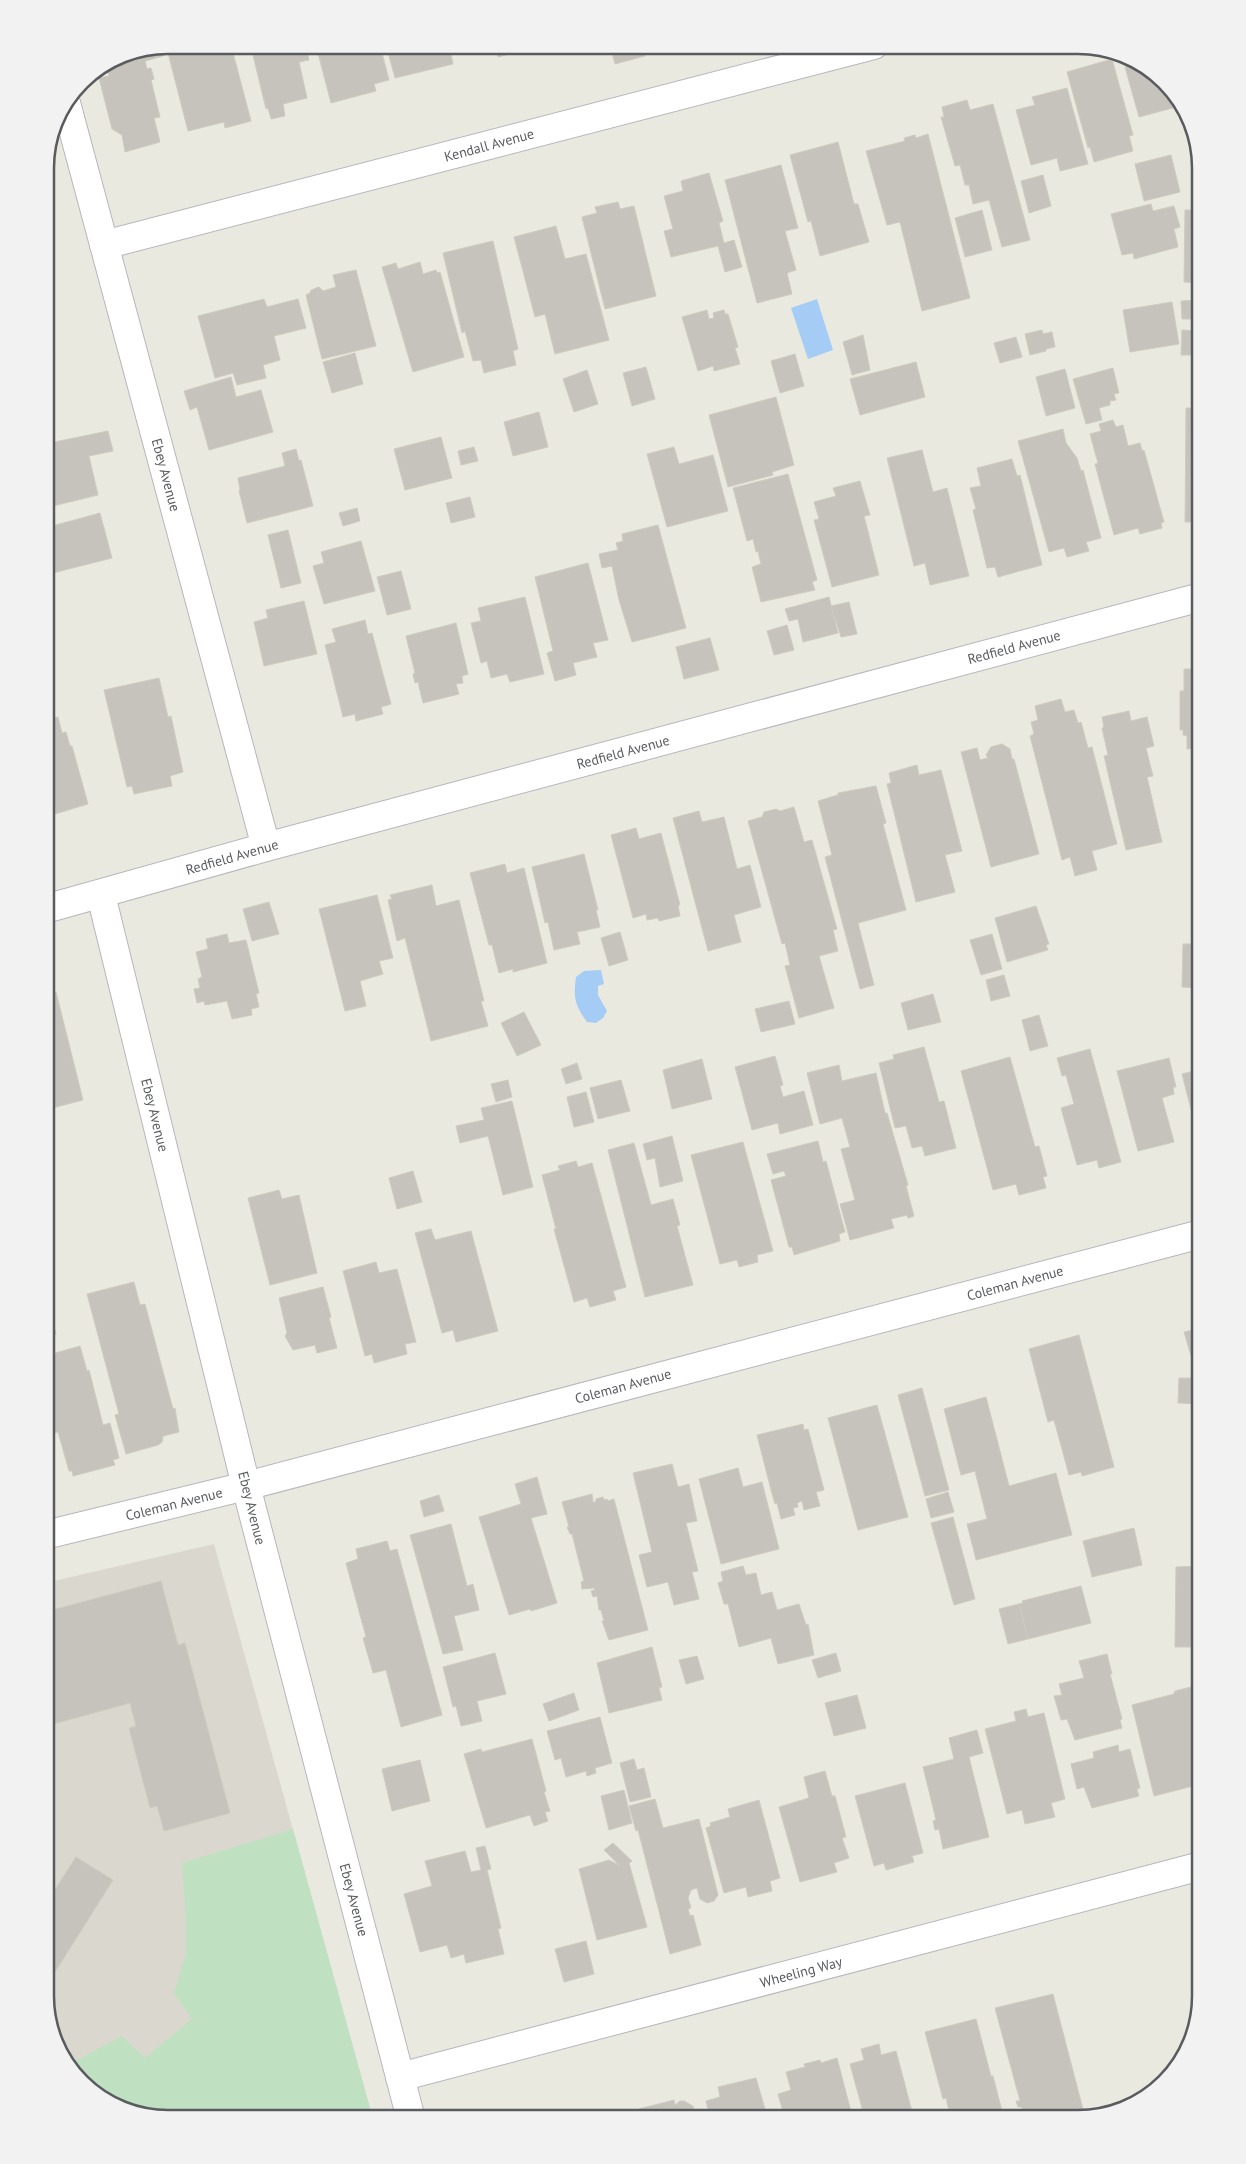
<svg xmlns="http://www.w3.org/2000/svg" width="1246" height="2164" viewBox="0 0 1246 2164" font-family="'PT Sans',sans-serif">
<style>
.education{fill:#dad8ce}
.green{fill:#bfe0c1}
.water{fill:#a5ccf5}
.building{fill:#c6c3bd;stroke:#cecbbf}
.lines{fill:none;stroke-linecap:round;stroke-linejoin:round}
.minor-casing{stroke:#b6b7bc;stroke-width:30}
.minor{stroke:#fff;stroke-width:28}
.labels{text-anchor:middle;stroke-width:4;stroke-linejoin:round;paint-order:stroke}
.street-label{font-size:14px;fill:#595b5f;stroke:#fff}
.rim{fill:none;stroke:#595b5f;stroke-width:2.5}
</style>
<rect width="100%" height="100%" fill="#eae9e0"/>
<path class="education" d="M214,1544L373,2119H160L99,2098L58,2050L45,1996V1583Z"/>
<path class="green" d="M293,1829L373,2119H160L99,2098L70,2064L122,2036L145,2058L192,2019L174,1993L186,1954V1920L182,1863Z"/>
<g class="water">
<path d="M817,299L833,350L808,359L791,308Z"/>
<path d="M601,970L604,984L598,986V995L607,1011L603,1018L596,1023L587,1022C575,1005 573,998 576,977L584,971Z"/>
</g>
<g class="building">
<path d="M166,45H231L251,121L225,128L224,122L188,131Z"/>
<path d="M261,45H294L295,48L306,45L309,60L299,62L307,98L283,104L285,116L271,119L268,108L266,109L251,47Z"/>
<path d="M313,45H380L389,80L374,84L376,91L331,103L317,49L314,50Z"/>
<path d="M386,45H449L453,64L395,78Z"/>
<path d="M484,45H515L517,52L498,57L495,48L486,51Z"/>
<path d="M610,45H642L645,56L615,64Z"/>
<path d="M161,46L163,56L145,61L147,69L151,68L154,79L151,80L160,117L154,118L160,142L125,152L122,135L112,129L99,78L109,76L107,64L121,54Z"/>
<path d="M1112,59L1133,135L1129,136L1133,151L1094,162L1090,147L1088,148L1067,72Z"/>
<path d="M1139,63L1147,66L1180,106L1139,117L1125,67Z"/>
<path d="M1067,88L1088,164L1060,171L1057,158L1031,165L1016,110L1035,105L1032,97Z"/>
<path d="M967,100L970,110L993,104L1030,240L1002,247L989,200L973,204L969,185H965L960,165L955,166L941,117H944L942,107Z"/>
<path d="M928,134L970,298L922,311L900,222L887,225L866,151L905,141L904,138L915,135L916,138Z"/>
<path d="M838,142L854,204H858L869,242L820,256L811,221L808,222L790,155Z"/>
<path d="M1171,155L1180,192L1144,201L1135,164Z"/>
<path d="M781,165L798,228L785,231L796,270L787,273L792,294L757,303L725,180Z"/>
<path d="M709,173L723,221L719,223L724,243L734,240L742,267L725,272L718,246L671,257L664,231L673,229L664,196L683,191L681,181Z"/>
<path d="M1043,175L1051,206L1029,213L1021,181Z"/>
<path d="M618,202L620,209L634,206L656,296L605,309L582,217L597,213L595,207Z"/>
<path d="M1151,204L1153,211L1174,206L1180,227L1174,229L1178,247L1134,259L1133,253L1122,255L1111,214Z"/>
<path d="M982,210L992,250L965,257L955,218Z"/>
<path d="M1185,210H1201V283L1184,282Z"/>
<path d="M556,226L565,259L586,254L609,340L555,354L545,314L535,317L514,237Z"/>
<path d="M493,241L518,349L513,351L516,365L484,373L481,360L473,361L465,331L462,333L443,253Z"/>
<path d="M420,262L423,274L436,270L437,273L440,272L464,357L413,372L382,267L396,263L398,269Z"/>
<path d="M356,270L376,346L322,359L306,295L310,293L311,290L319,287L323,291L336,287L333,275Z"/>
<path d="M264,299L267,307L298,299L306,328L274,336L280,360L263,365L266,378L237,385L233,373L215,378L198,316Z"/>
<path d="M1198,300L1199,319H1182L1181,301Z"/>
<path d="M1172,302L1179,344L1130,352L1123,310Z"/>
<path d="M707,310L709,319L714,318L713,313L724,310L725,314H728L738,347L735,348L740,364L714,371L713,366L698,371L682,317Z"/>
<path d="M45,321L55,355L45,358Z"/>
<path d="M1042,330L1043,334L1052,332L1055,347L1046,349V351L1030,355L1025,334Z"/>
<path d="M1182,330L1201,331V355H1181Z"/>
<path d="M863,335L870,370L852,375L843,342Z"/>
<path d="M1016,337L1022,357L1000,363L994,343Z"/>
<path d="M355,353L363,384L332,393L323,362Z"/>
<path d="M795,354L804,386L780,393L771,361Z"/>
<path d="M916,362L925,397L860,415L850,379Z"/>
<path d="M646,367L655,399L632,406L623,373Z"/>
<path d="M1113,368L1119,393L1114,394L1116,400L1110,401V405L1099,408L1102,420L1086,424L1073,379Z"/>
<path d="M1065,369L1075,408L1046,416L1036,377Z"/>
<path d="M587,370L598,404L574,412L563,379Z"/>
<path d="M231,377L236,397L261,390L273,432L209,450L197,407L190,410L184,391Z"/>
<path d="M776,397L794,465L772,472L773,475L728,487L709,415Z"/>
<path d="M1186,408H1201V522H1185Z"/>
<path d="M539,412L548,447L513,456L504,422Z"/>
<path d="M1113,420L1116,427L1123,425L1128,446L1140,443L1142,451L1144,450L1164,522L1161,523L1162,528L1140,534L1138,528L1114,535L1095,464L1098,463L1090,434L1101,431L1099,424Z"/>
<path d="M1063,429L1066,443L1077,458L1081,471L1083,470L1101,538L1086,542L1089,551L1067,557L1064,548L1049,552L1018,441Z"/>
<path d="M108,431L113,451L89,456L98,495L45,508V444Z"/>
<path d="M441,437L452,478L405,490L394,449Z"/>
<path d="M474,447L478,461L461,465L458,451Z"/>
<path d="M674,447L679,464L713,455L728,511L667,527L647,454Z"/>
<path d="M296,449L299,461L301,460L313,506L247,523L239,491L240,490L238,478L285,466L282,453Z"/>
<path d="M922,450L933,492L947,488L969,576L930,585L925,563L914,566L887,458Z"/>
<path d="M1012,459L1017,476L1020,475L1042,565L998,577L995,567L987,568L973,510L976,509L970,488L981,486L977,468Z"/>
<path d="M788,474L817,580L812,582L815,590L761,602L752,567L761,564L758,551L756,552L753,539L747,541L733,488Z"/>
<path d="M860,481L870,515L864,516L879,575L832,587L814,520L819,519L814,502L836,496L833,488Z"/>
<path d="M470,497L475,517L451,523L446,503Z"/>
<path d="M357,508L360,521L343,526L339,513Z"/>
<path d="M100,513L112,558L45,575V528Z"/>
<path d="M658,525L686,628L632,642L619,600L612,566L602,568L599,554L618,550L616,543L623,541L622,534Z"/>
<path d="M288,530L301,583L281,588L268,535Z"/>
<path d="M361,541L375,591L324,604L313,566L324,563L321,552Z"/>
<path d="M588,563L608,640L593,643L597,657L573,663L576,675L555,681L547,653L553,651L535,577Z"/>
<path d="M401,571L411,609L387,615L377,577Z"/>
<path d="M525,597L544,674L510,682L507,674L491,678L487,661L481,663L471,623L481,621L478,608Z"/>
<path d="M829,597L838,633L803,642L798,619L789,621L785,609Z"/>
<path d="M304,601L317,654L264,666L254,622L268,618L266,610Z"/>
<path d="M849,602L857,634L841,637L831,606Z"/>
<path d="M365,620L368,634L372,633L391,704L381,707L383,714L356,721L355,714L343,717L325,645L336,642L332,629Z"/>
<path d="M456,623L468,674L462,676L463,683L456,684L459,694L423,703L418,682L415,683L413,674L415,673L406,636Z"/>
<path d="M787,625L794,650L774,655L767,631Z"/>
<path d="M710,638L719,670L684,679L676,647Z"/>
<path d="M1184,669H1201V748L1187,749V736L1183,735V730H1180V691H1184Z"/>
<path d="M159,678L168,717L171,716L183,772L170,776L172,786L134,794L132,786L127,787L104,690Z"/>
<path d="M45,699L50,719L58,717L62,733L66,732L70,746H72L88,804L45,817Z"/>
<path d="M1061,699L1065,712L1074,710L1078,723L1081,722L1088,748L1092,747L1117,844L1092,851L1097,870L1075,876L1070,857L1062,860L1030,736L1034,734L1031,722L1038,720L1035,706Z"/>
<path d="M1129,711L1131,721L1147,717L1154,746L1146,748L1153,776L1147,777L1162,842L1126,850L1104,756L1108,755L1102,728L1104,727L1102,717Z"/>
<path d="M1002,744L1010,749L1012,759H1014L1039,854L991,867L961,752L977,748L980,760L988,758L986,755L991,747Z"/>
<path d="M917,765L919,775L941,770L962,851L945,855L955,892L916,902L887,784L891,783L889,773Z"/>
<path d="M876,786L886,823L883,824L906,910L858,923L874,985L860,989L825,857L832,855L818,801L838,795V793Z"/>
<path d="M794,807L804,842L812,840L837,929L833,930L838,951L819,956L834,1008L799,1018L785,966L790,965L785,943L782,944L748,821L762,817L764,812L776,809L780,811Z"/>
<path d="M699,811L702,822L724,817L737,869L750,865L761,907L734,915L741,942L708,951L673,818Z"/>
<path d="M636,828L639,839L661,833L680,905H678L680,916L659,921L658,918L647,920L646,914L633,918L611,835Z"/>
<path d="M584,854L598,910H596L600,927L577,932L580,944L554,950L548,922L545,923L532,867Z"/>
<path d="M505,864L507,873L524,868L547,963L513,972V969L499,973L492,945H489L470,873Z"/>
<path d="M432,885L436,906L459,900L484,1001H481L488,1026L431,1041L405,938L397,941L388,900L392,899L390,895Z"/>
<path d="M377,895L393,958L379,961L383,974L360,981L366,1006L345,1011L319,909Z"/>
<path d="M269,902L279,934L252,941L243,909Z"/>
<path d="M1036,906L1049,944L1046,945L1048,950L1007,962L995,918Z"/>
<path d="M620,932L628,960L609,966L601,938Z"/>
<path d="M227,934L229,943L246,940L259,993L256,994L259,1007L251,1009L252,1015L232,1019L227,1001L205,1005L204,1001L197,1003L194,989L200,988L198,979L202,977L196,952L208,949L206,939Z"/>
<path d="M992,934L1002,969L981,975L970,940Z"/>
<path d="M1183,944H1201V988L1182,987Z"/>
<path d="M1004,975L1010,996L991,1001L986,980Z"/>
<path d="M56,992L83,1100L45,1110V995Z"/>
<path d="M933,994L941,1022L908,1030L901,1003Z"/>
<path d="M789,1001L795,1024L761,1032L755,1009Z"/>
<path d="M524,1012L541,1045L517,1056L501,1023Z"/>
<path d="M1039,1015L1048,1046L1030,1051L1022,1020Z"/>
<path d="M924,1047L939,1102L944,1101L956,1148L925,1156L922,1146L912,1148L906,1126L895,1128L879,1063L894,1059L893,1055Z"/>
<path d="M1090,1049L1121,1162L1099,1168L1097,1160L1077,1165L1061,1108L1074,1104L1066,1075L1062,1076L1057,1058Z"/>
<path d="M775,1056L783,1085L780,1086L783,1097L804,1091L813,1125L780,1134L778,1123L752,1130L735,1067Z"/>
<path d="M1010,1057L1035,1147L1039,1146L1047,1176L1043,1177L1046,1188L1019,1195L1016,1184L993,1190L961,1071Z"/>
<path d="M1169,1058L1176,1087H1173L1174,1094L1162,1098L1174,1142L1138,1151L1117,1071Z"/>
<path d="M702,1059L712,1099L672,1109L663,1070Z"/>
<path d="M577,1063L582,1079L566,1084L561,1069Z"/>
<path d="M839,1065L842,1081L876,1073L885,1113H887L908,1185L906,1186L914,1216L908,1218L907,1215L891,1219L894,1228L850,1240L840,1204L855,1200L841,1149L850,1147L842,1118L820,1124L807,1073Z"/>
<path d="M1201,1069V1136L1198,1137L1182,1074Z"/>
<path d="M508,1080L512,1097L496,1102L491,1084Z"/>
<path d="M621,1080L630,1111L598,1119L590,1088Z"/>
<path d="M586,1092L594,1122L574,1127L567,1097Z"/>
<path d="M512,1101L533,1187L503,1195L488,1136L460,1143L456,1126L484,1120L481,1108Z"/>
<path d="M672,1136L683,1181L660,1187L655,1158L647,1160L643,1144Z"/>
<path d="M818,1141L823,1162L826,1161L845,1232L839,1234L840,1241L794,1255L792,1247H789L771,1180L786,1176L784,1171L773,1174L767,1154Z"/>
<path d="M743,1142L773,1251L757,1255L758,1262L739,1267L737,1260L720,1264L691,1155Z"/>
<path d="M634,1143L651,1205L673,1199L680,1225L677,1226L693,1285L645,1297L608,1150Z"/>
<path d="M576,1161L578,1167L592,1163L626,1287L613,1291L616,1300L590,1307L587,1298L574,1302L554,1229H556L542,1175L560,1170L558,1166Z"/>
<path d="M413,1171L422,1202L397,1209L389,1178Z"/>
<path d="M279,1190L282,1199L299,1195L317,1273L270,1285L248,1198Z"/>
<path d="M431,1229L435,1240L471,1231L498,1331L456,1342L453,1330L442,1333L415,1233Z"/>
<path d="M376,1262L379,1273L397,1269L416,1342L405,1344L407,1354L374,1363L372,1354L365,1356L343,1271Z"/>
<path d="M134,1282L140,1305L145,1304L173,1409L175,1408L179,1432L163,1436L162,1442L158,1445L126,1454L115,1415L119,1414L87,1294Z"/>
<path d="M323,1287L331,1317L329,1318L337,1348L317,1353L315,1345L293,1350L285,1336L287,1333L279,1298Z"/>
<path d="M45,1293L56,1334L45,1337Z"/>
<path d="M1201,1328V1364L1194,1366L1184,1332Z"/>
<path d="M1079,1335L1114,1467L1082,1476L1081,1472L1069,1475L1054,1420L1048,1422L1029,1349Z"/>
<path d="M80,1346L87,1371L89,1370L103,1425L110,1423L119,1458L113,1460L115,1465L73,1476L72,1471H69L58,1432L54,1433L47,1410L52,1409L45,1382H47L45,1373V1356Z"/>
<path d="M1179,1378H1201L1200,1404L1178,1403Z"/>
<path d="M922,1388L949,1490L925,1496L898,1395Z"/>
<path d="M986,1397L1009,1486L1056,1473L1072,1535L976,1560L967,1524L987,1519L975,1471L961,1475L944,1409Z"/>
<path d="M877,1405L908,1517L858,1530L828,1418Z"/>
<path d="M803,1424L804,1430L808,1429L824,1490L816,1492L820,1506L804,1510L802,1501L797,1503L798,1507L793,1508L795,1515L781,1519L777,1503L775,1504L771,1490L757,1435Z"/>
<path d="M672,1464L678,1487L689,1484L697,1521L686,1523L698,1571L692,1572L699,1599L674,1605L668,1582L647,1587L639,1555L652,1552L633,1473Z"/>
<path d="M738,1468L743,1487L762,1482L779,1549L721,1564L699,1479Z"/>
<path d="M537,1477L547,1514L531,1518L557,1603L531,1611L530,1609L509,1615L479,1517L521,1504L515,1484Z"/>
<path d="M948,1492L954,1512L931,1518L926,1499Z"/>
<path d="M592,1494L593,1502H596V1499L603,1497L604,1500L607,1499L608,1501L614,1499L648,1630L609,1640L602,1621H604L601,1610H599L597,1596L593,1597L591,1591L595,1590L594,1588L582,1589L581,1582L584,1581L572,1534H570L567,1527H569L562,1502Z"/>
<path d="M439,1495L444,1511L424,1517L420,1501Z"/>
<path d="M953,1517L975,1599L954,1605L931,1523Z"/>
<path d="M451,1524L467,1586L473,1584L479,1610L454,1616L463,1650L443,1654L410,1535Z"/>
<path d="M1134,1528L1142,1565L1092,1577L1083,1541Z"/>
<path d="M387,1541L390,1551L397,1549L442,1715L401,1727L386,1670L373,1673L363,1638L366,1637L346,1563L358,1559L356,1549Z"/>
<path d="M743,1566L746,1575L756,1573L761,1595L772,1592L777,1610L799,1604L806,1625L808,1624L814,1655L778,1664L771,1638L739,1647L728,1604H724L718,1583L723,1581L721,1572Z"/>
<path d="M1201,1566V1647H1175L1176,1567Z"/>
<path d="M161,1581L178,1645L185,1643L230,1813L164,1831L157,1806L150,1808L129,1728L136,1726L130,1703L46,1726L45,1724V1612Z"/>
<path d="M1081,1586L1091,1623L1028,1639L1019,1604L1023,1603L1022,1601Z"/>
<path d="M1019,1604L1028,1639L1008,1644L999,1609Z"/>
<path d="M652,1647L662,1687L659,1688L662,1700L609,1713L597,1663Z"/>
<path d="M495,1653L506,1694L477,1701L482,1721L461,1726L456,1706L453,1707L443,1667Z"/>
<path d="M836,1653L841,1671L818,1678L812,1660Z"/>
<path d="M1107,1654L1112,1674H1110L1122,1719L1120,1720L1122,1728L1075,1740L1067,1719L1061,1720L1054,1696L1062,1695L1059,1684L1084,1678L1079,1661Z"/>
<path d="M697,1656L704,1679L686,1684L679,1660Z"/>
<path d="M1191,1687L1196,1709L1201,1708V1784L1154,1796L1132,1705L1174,1694L1175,1691Z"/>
<path d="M574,1693L579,1710L549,1721L543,1704Z"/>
<path d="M857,1695L866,1728L834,1736L825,1703Z"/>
<path d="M1026,1709L1028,1717L1044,1713L1065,1799L1051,1803L1055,1817L1025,1824L1022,1810L1007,1814L985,1729L1016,1721L1014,1712Z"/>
<path d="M600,1717L612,1763L595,1768L596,1773L587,1776L586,1771L566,1777L561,1758L555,1760L547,1731Z"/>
<path d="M977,1730L983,1753L969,1757L989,1837L943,1849L939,1829L935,1830L933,1821L936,1820L923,1767L954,1759L949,1738Z"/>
<path d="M532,1739L546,1791L544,1792L550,1811L545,1812L548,1821L534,1826L530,1815L486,1828L464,1754L481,1749L482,1752Z"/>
<path d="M1118,1745L1119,1752L1130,1749L1140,1788L1137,1789L1139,1796L1092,1808L1084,1787L1077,1789L1071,1764L1094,1758L1093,1752Z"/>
<path d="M634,1759L637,1770L644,1768L651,1797L630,1802L620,1763Z"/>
<path d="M420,1760L430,1801L392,1811L382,1769Z"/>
<path d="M825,1771L832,1796H835L846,1837L842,1838L849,1858L834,1863L837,1872L800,1882L779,1807L809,1798L804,1777Z"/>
<path d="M905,1783L923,1853L912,1856L914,1862L886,1870L884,1863L874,1866L855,1796Z"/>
<path d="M624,1790L632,1823L609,1830L601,1796Z"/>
<path d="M655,1799L663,1828L699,1819L718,1895L714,1901L707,1903L700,1899L697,1888L691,1890L688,1898L691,1908L688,1909L690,1916L693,1915L701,1945L670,1954L638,1830L636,1831L629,1806Z"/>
<path d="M759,1800L780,1878L770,1881L772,1891L748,1897L746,1887L724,1893L706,1828L711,1826L710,1823L730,1817L728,1809Z"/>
<path d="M613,1843L632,1861L629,1863L647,1927L597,1940L579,1869L609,1860L619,1865L604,1850Z"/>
<path d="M485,1846L491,1869L487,1870L501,1928L498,1929L504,1954L466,1963L464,1954L451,1958L447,1945L420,1952L404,1894L432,1886L425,1861L465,1851L471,1872L481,1870L476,1848Z"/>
<path d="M76,1857L113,1880L55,1972L45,1966V1905Z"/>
<path d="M586,1941L594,1974L564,1982L555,1949Z"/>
<path d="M1053,1994L1085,2117L1025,2119L1022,2107H1018L1016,2101H1020L995,2008Z"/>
<path d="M976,2019L991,2076H993L1004,2119H951L946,2098L943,2099L925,2032Z"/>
<path d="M879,2044L881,2055L896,2051L914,2119H865L850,2064L864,2060L861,2049Z"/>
<path d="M837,2058L853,2119H785L778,2094L791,2090L786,2072L805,2067L804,2064L820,2060L821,2063Z"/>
<path d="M756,2078L768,2119H710L706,2101L720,2097L718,2087Z"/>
<path d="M674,2100L675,2105L680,2101H684L693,2106L696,2119H637L635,2110Z"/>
<path d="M611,2115L612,2119H596Z"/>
</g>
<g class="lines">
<g class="minor-casing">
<g id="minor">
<path d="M66,103L266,847"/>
<path d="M104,245L874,45"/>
<path d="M101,895L246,1486L411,2119"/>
<path d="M45,909L266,847L1201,597"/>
<path d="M45,1535L246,1486L1201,1234"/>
<path d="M400,2077L1201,1866"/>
</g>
</g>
<use href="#minor" class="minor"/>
</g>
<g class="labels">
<g class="street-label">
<text transform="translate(489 145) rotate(-15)" y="5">Kendall Avenue</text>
<text transform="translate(166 475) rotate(75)" y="5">Ebey Avenue</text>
<text transform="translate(1014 647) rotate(-15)" y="5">Redfield Avenue</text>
<text transform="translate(623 752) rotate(-15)" y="5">Redfield Avenue</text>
<text transform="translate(232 857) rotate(-16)" y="5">Redfield Avenue</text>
<text transform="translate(155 1115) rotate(76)" y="5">Ebey Avenue</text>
<text transform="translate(1015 1283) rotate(-15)" y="5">Coleman Avenue</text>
<text transform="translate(623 1386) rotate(-15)" y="5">Coleman Avenue</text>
<text transform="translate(174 1504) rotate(-14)" y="5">Coleman Avenue</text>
<text transform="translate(252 1508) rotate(76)" y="5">Ebey Avenue</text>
<text transform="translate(354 1900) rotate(75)" y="5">Ebey Avenue</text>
<text transform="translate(801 1972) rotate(-15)" y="5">Wheeling Way</text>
</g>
</g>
<path d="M0 0H1246V2164H0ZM168 54H1078A114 114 0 0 1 1192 168V1996A114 114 0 0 1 1078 2110H168A114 114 0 0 1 54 1996V168A114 114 0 0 1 168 54Z" fill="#f2f2f2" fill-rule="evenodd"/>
<path class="rim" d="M168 54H1078A114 114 0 0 1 1192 168V1996A114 114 0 0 1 1078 2110H168A114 114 0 0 1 54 1996V168A114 114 0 0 1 168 54Z"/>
</svg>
